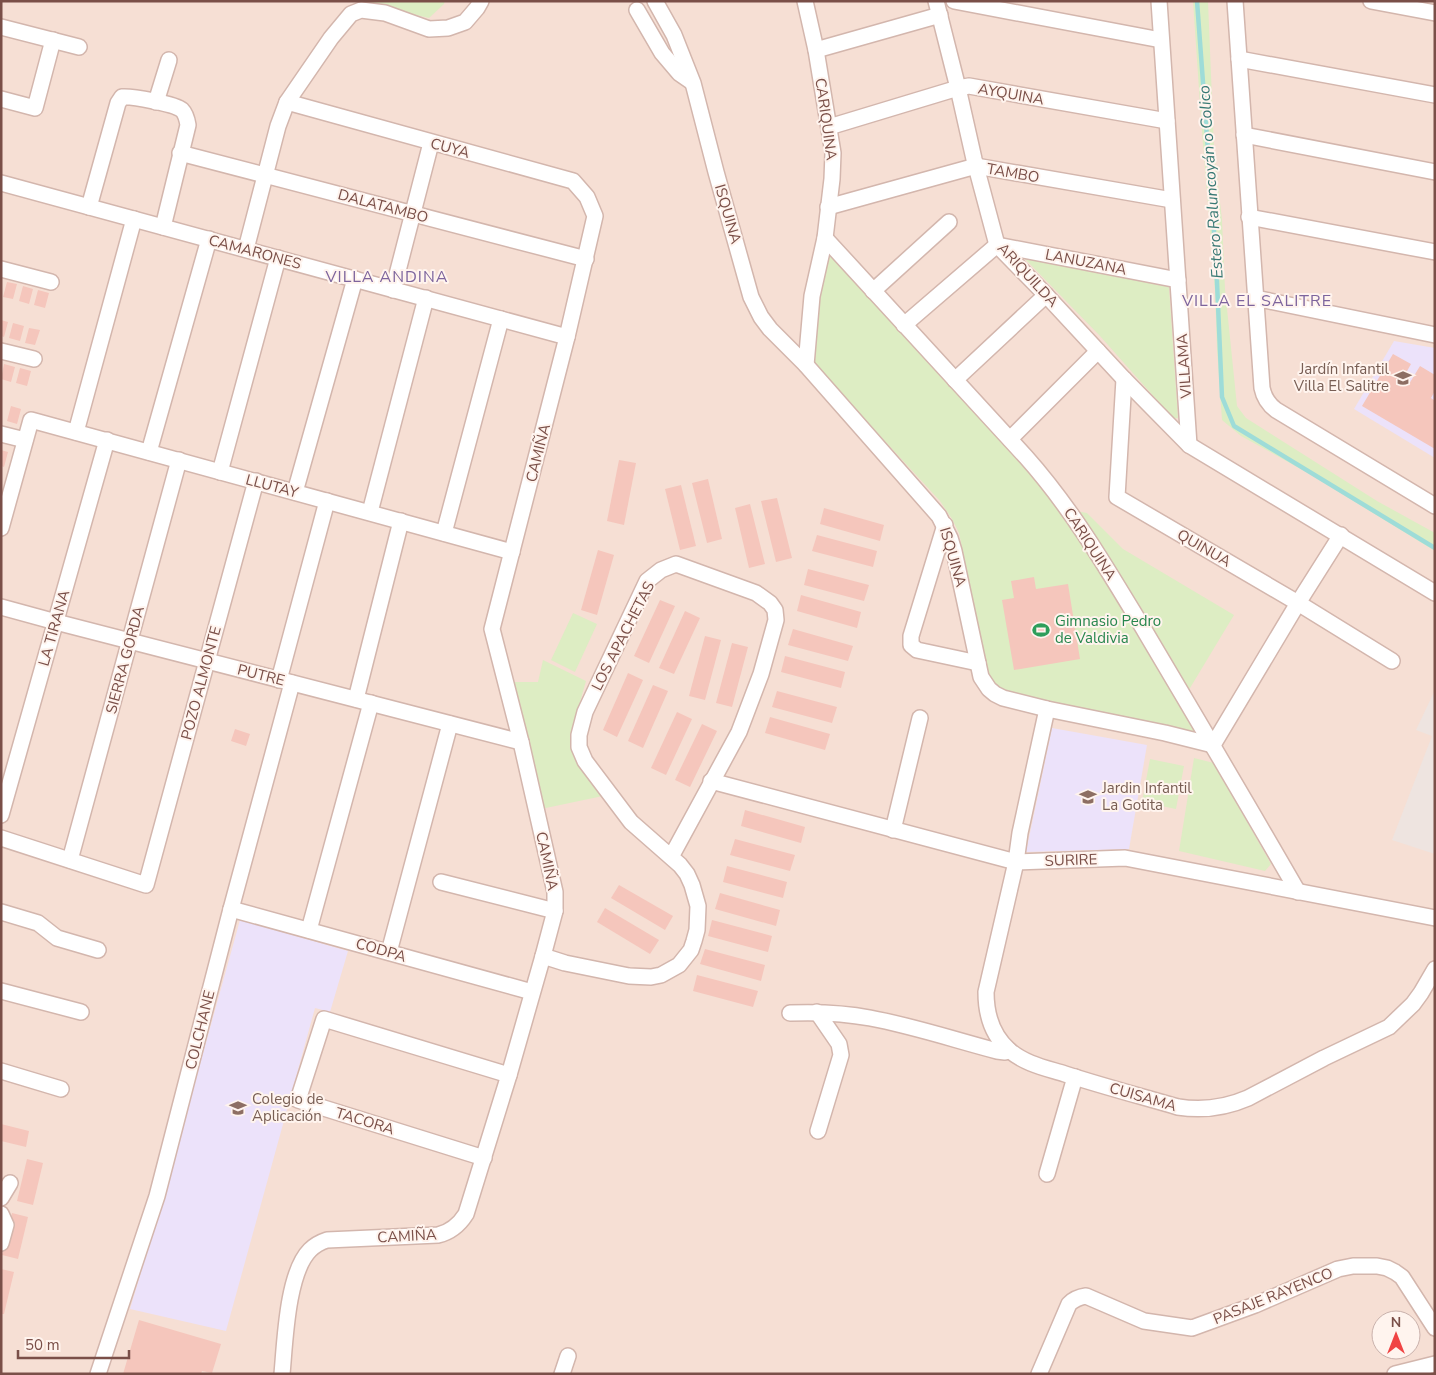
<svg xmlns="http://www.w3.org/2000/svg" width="1436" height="1375" viewBox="0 0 1436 1375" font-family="'Nunito Sans',sans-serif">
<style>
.residential{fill:#f6dfd4;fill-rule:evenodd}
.industrial{fill:#eee4e0}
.education{fill:#ece2fa}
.green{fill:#ddedc3}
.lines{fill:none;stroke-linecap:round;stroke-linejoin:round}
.stream{stroke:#9edcd8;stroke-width:4.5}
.building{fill:#f5c6bc}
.minor-casing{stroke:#d3b6ad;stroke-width:18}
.minor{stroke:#fff;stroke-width:15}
.labels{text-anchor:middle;stroke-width:4;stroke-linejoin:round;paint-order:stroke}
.street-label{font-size:15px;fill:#7a4f48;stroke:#fff4ee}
.education-label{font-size:15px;fill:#785e54;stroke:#fff4ee;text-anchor:start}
.leisure-label{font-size:15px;fill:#27864d;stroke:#fff4ee;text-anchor:start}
.water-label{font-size:16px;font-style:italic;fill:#387974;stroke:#fff4ee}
.neighbourhood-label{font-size:16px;letter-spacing:1px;fill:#7d649d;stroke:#fff4ee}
</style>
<rect width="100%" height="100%" fill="#feefe6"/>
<path class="residential" d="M1,1H1435V1374H1ZM1381,1320H1411V1350H1381Z"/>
<path class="industrial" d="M1435,690V854L1392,840L1432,736L1416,730Z"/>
<g class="education">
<path d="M1394,341L1435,348V458L1354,409Z"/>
<path d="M1052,728L1147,745L1129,849L1026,852Z"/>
<path d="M240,920L348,951L330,1012L315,1008L226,1331L130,1309L161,1205Z"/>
</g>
<g class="green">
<path d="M365,1H445L444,4L429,18L365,3Z"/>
<path d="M1193,1H1208L1214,149L1222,220L1225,289L1237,406L1246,418L1377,501L1435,533V551L1308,473L1241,436L1222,420L1217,349L1215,291L1201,119Z"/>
<path d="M826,250L935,361L1060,508L1087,513L1123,549L1234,615L1187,693L1199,736L1049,702L1005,690C997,686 992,682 988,673L959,533L952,519L940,501L825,376L814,362V331Z"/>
<path d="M1025,259L1169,287L1178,418L1171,419L1164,408L1100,336Z"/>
<path d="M573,613L597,624L575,672L551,660Z"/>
<path d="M543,660L586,681L572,730L574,750L603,796L541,809L514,682H538Z"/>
<path d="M1194,758L1214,763L1271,864L1265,871L1179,851Z"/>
<path d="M1150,759L1184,766L1176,809L1142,802Z"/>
</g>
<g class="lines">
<path class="stream" d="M1197,1L1216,259L1222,397L1234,426L1435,548"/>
</g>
<g class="building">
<path d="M7,282L17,284L13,299L3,297Z"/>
<path d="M23,286L33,289L29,304L19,301Z"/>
<path d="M38,290L49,293L45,308L34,305Z"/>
<path d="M1,320L8,322L4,337L1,336Z"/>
<path d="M13,323L24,326L20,341L9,338Z"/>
<path d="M29,328L40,330L35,345L25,343Z"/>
<path d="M1393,354L1411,364L1402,380L1409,384L1420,366L1435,375V391L1431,398L1435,401V449L1362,406Z"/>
<path d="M4,364L15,367L11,382L1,379Z"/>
<path d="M20,368L31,371L27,386L16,383Z"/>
<path d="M11,406L21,409L17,424L7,421Z"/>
<path d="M1,450L8,452L4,467L1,466Z"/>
<path d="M619,460L636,463L624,525L607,521Z"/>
<path d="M708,479L722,539L707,543L692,483Z"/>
<path d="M681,485L696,546L680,550L665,489Z"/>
<path d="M777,498L792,558L776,562L761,501Z"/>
<path d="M750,504L765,564L749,568L735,508Z"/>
<path d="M824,508L884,525L880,541L820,524Z"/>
<path d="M817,535L877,551L873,567L812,551Z"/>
<path d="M598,550L614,555L597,615L581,610Z"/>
<path d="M808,569L869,585L864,601L804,585Z"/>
<path d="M1034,577L1036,589L1068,584L1080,659L1014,670L1002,600L1014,598L1011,581Z"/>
<path d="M801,595L861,612L857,628L797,611Z"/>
<path d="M660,600L675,606L649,663L634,656Z"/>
<path d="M685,611L700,618L674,674L659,668Z"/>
<path d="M793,629L853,646L848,661L788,645Z"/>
<path d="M705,636L721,640L705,700L689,696Z"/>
<path d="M732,643L748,647L732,707L716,703Z"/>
<path d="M785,656L845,672L841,688L781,672Z"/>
<path d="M628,673L643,680L617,737L603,730Z"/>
<path d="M653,685L668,691L643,748L628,741Z"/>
<path d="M777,691L837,707L832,723L772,707Z"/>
<path d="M677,712L692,719L666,775L651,768Z"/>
<path d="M770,717L830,734L825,750L765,733Z"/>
<path d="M702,724L717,731L690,787L675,780Z"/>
<path d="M235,729L250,734L246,746L231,741Z"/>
<path d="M745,810L805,827L801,843L741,826Z"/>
<path d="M735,839L795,855L790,871L730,855Z"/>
<path d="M727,866L787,882L783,898L723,882Z"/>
<path d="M619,885L673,916L665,930L611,898Z"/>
<path d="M720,893L780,910L776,926L715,909Z"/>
<path d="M605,908L659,940L650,954L597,922Z"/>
<path d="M712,920L772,936L768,952L708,936Z"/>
<path d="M705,949L765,965L761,981L700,964Z"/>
<path d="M697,975L758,991L753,1007L693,991Z"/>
<path d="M1,1124L29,1131L26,1147L1,1141Z"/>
<path d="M27,1159L43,1163L33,1205L17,1201Z"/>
<path d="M12,1213L28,1217L18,1259L2,1255Z"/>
<path d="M1,1269L14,1272L4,1314H1Z"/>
<path d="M139,1320L221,1344L212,1373L202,1371L201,1374H123Z"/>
</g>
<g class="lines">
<g class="minor-casing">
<g id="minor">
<path d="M655,1L674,35L693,83L716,172L751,297L761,317L770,329L806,365L939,516L950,538L954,551L981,677L989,689L995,694L1003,698L1047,709L1165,733L1213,745"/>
<path d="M805,1L816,50L833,153L832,179L825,238L812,296L806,365"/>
<path d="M936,1L958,88L974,159L997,245L1046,295L1124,379L1189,445L1435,593"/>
<path d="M954,1L1161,40"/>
<path d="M1159,1L1189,445"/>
<path d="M1235,1L1262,388C1264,398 1268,404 1276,410L1435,506"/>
<path d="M1371,1L1435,13"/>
<path d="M637,10L662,53L679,73L692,82"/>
<path d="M1,27L79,47"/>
<path d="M816,50L940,15"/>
<path d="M1239,59L1435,95"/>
<path d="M1,99L35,108L53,40"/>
<path d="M156,102L169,60"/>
<path d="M829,127L958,88L969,86L1167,121"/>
<path d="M1244,135L1435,172"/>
<path d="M180,153L586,259"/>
<path d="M1,183L567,337"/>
<path d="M89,207L118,103L122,97C132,96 175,104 182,110C186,114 187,119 188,125L163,227"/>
<path d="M828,207L976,166L1172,200"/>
<path d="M1249,217L1435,252"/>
<path d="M825,238L1026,457C1074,511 1109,572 1146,633C1197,719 1248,805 1298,892"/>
<path d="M246,249L278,126L287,102L331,38L351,14L361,10L385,13L429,29L448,28L465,22L477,8L481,1"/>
<path d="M1,269L51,282"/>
<path d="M393,290L431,143"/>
<path d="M873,291L949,222"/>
<path d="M1255,298L1435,335"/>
<path d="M904,325L997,245L1178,280"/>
<path d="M1,351L34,359"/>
<path d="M1124,379L1117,497L1298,603L1392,661"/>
<path d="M955,380L1046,295"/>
<path d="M76,432L134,219"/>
<path d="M1,434L25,440"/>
<path d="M1010,439L1098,351"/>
<path d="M149,452L209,239"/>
<path d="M220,472L278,258"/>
<path d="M295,492L355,279"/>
<path d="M370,512L426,298"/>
<path d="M945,525L911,636V645L917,650L978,663"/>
<path d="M1,528L31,420L512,552"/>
<path d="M444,533L501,319"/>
<path d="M1,607L56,622L521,742"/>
<path d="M279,680L327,501"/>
<path d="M356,699L401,521"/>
<path d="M1047,709L1020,833L1016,862L986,992C986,1014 992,1035 1009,1050C1025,1064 1046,1068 1065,1074C1102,1086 1140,1096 1178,1107C1203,1111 1225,1108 1248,1098L1324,1058L1389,1027L1413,1004L1421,993L1435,969"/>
<path d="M1213,745L1298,603L1341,535"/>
<path d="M711,781L1016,862L1125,858L1435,918"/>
<path d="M1,815L107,440"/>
<path d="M893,830L920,718"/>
<path d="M1,838L146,885L256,481"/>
<path d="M70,860L179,460"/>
<path d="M441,882L555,911"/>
<path d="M231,909L532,992"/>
<path d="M1,912L38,923L57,938L98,950"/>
<path d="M309,930L371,703"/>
<path d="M389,952L450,724"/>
<path d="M543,956L565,963L629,976L651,977L661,975L679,965L691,950L694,941L697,930L698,906L692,885L687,874L680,865L631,822L585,761L579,747V735L585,712L647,581L661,570L676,564L756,593L770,603L775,610L776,620L761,674L739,732L671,857"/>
<path d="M1,991L81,1012"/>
<path d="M817,1012L839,1044L841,1055L818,1131"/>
<path d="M790,1013C817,1012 844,1013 870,1018C913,1026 955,1040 997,1051L1005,1052L1009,1050"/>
<path d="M1,1071L61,1089"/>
<path d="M484,1158L298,1100L324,1019L509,1075"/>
<path d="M1047,1174L1075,1077"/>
<path d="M1,1198L10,1183"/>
<path d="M1,1214L6,1225L1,1243"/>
<path d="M98,1374L157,1196L231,909L292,683"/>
<path d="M282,1374C285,1342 287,1273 310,1250C315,1245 321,1242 327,1240L438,1235C451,1232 459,1225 466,1214L509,1075L543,956L555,911V892L521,742L492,629L567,337L595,216L587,197L573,181L287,102"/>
<path d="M562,1374L568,1356"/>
<path d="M1039,1374L1069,1304C1074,1299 1079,1297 1086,1296L1144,1321L1192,1328L1255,1305L1338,1269L1353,1266H1377L1387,1268L1395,1272L1402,1277L1435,1328"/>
<path d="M1395,1374L1435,1364"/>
</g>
</g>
<use href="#minor" class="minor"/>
</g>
<defs>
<g id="school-bare" transform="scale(1.35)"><path d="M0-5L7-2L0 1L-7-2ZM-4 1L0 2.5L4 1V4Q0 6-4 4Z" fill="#8d6e63" stroke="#fff4ee" stroke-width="2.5" paint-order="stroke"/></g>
<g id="stadium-bare" transform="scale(1.35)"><path d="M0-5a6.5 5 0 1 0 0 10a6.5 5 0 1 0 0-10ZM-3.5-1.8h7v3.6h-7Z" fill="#2e9e5b" stroke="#fff4ee" stroke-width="2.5" paint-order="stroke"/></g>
</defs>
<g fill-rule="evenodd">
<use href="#school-bare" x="1403" y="378"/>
<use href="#stadium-bare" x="1041" y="630"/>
<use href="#school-bare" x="1088" y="797"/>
<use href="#school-bare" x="238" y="1108"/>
</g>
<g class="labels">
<g class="street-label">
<text transform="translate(1011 94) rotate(10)" y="5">AYQUINA</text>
<text transform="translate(826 119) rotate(82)" y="5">CARIQUINA</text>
<text transform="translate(450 148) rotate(15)" y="5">CUYA</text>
<text transform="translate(1013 173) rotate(10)" y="5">TAMBO</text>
<text transform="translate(383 206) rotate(15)" y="5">DALATAMBO</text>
<text transform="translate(728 214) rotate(74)" y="5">ISQUINA</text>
<text transform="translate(255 252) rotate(15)" y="5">CAMARONES</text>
<text transform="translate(1086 262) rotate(11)" y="5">LANUZANA</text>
<text transform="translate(1028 275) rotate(47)" y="5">ARIQUILDA</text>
<text transform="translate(1184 366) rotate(-94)" y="5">VILLAMA</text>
<text transform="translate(538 453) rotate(-76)" y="5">CAMIÑA</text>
<text transform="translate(272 486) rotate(15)" y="5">LLUTAY</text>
<text transform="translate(1090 544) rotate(57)" y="5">CARIQUINA</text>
<text transform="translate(1204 548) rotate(30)" y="5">QUINUA</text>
<text transform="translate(953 557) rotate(74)" y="5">ISQUINA</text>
<text transform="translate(54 628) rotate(-74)" y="5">LA TIRANA</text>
<text transform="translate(623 636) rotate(-63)" y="5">LOS APACHETAS</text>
<text transform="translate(125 660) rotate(-75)" y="5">SIERRA GORDA</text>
<text transform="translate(261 675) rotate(14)" y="5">PUTRE</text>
<text transform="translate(201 683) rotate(-75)" y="5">POZO ALMONTE</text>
<text transform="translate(1071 860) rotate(-2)" y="5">SURIRE</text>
<text transform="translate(547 861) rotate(78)" y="5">CAMIÑA</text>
<text transform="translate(381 950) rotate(16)" y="5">CODPA</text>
<text transform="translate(200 1030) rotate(-76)" y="5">COLCHANE</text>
<text transform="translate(1143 1097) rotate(16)" y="5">CUISAMA</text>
<text transform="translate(365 1121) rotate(17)" y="5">TACORA</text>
<text transform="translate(407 1236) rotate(-3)" y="5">CAMIÑA</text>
<text transform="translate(1273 1296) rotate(-22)" y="5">PASAJE RAYENCO</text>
</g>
<g class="education-label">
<text x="1389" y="374" text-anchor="end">Jardín Infantil<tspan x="1389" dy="17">Villa El Salitre</tspan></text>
<text x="1102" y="793">Jardin Infantil<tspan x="1102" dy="17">La Gotita</tspan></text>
<text x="252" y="1104">Colegio de<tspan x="252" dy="17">Aplicación</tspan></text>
</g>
<g class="leisure-label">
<text x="1055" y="626">Gimnasio Pedro<tspan x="1055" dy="17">de Valdivia</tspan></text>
</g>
<g class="water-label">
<text transform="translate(1210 182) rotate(-94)" y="6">Estero Raluncoyán o Colico</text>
</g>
<g class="neighbourhood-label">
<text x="387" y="282">VILLA ANDINA</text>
<text x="1257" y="306">VILLA EL SALITRE</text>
</g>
</g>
<rect width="1436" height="1375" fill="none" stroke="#7a4f48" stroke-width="5"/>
<g transform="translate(1396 1335)"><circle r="24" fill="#fff4ee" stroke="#cab2ac"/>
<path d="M0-4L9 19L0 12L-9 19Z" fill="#f04343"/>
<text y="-8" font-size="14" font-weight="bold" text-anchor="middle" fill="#7a4f48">N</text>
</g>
<path d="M18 1350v8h111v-8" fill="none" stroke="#7a4f48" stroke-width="2.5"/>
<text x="25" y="1350" font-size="15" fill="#7a4f48" stroke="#fff4ee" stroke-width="4" paint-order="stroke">50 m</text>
</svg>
